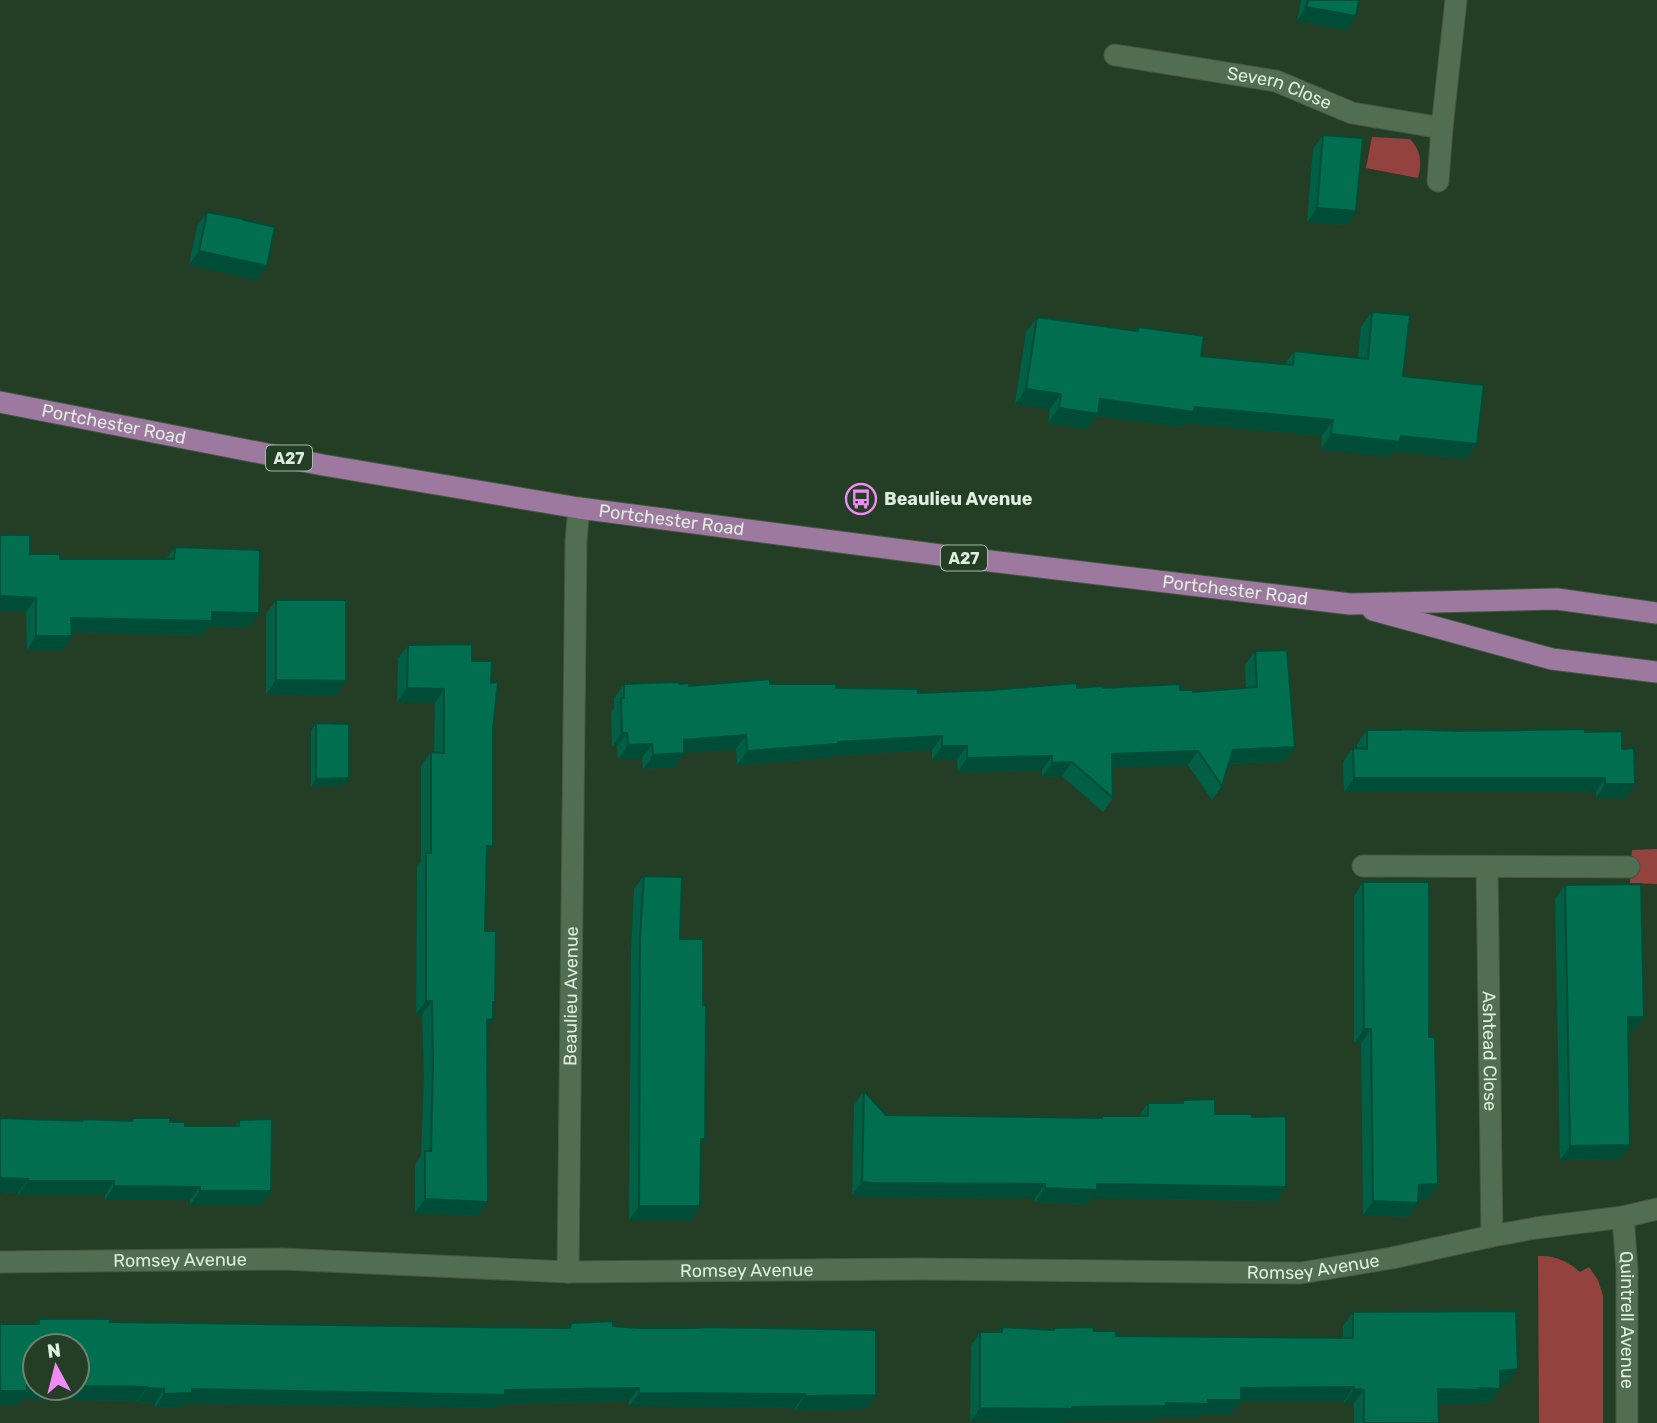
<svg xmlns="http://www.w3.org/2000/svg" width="1657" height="1423" viewBox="0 0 1657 1423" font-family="Rubik,sans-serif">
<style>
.green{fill:#94423e}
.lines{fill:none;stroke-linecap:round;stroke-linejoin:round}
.minor-casing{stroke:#425843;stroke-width:23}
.major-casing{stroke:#425843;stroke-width:23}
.minor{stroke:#516d52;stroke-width:21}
.major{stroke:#9d789f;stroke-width:21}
.wall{fill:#005f44}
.shaded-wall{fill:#004d37}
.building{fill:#006e4f;stroke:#004d37;stroke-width:2}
.labels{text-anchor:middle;stroke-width:5;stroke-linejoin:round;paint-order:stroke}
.shield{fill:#243d25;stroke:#a6b8a6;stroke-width:2}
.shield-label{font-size:16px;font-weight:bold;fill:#deedde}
.street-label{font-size:18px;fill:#deedde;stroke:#243d25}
.poi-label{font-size:18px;font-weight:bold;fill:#deedde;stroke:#243d25;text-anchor:start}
</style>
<rect width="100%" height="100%" fill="#243d25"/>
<g class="green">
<path d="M1372,137L1410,139C1421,150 1422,163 1418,178L1366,168Z"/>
<path d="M1657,849V884L1630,883L1632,850Z"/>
<path d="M1538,1256C1554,1255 1568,1261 1580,1272L1589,1267L1598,1280L1603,1296V1423H1539Z"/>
</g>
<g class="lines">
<g class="minor-casing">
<g id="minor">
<path id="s1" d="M1115,55L1276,81L1352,113L1442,128"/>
<path d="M1438,181L1442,128L1456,0"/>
<path d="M1363,866L1629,867"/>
<path id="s2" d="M1487,867L1492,1236"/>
<path id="s3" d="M1623,1217L1627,1269V1423"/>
<path id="s4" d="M0,1262L282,1259L568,1272L922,1269L1301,1273L1392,1258L1492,1236L1536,1228L1623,1217L1657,1209"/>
<path id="s5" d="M568,1272L576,541L579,508"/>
</g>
</g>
<g class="major-casing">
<g id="major">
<path id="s6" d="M0,402L323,465L579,508L948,556L1350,604L1557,599L1657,613"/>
<path d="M1373,610L1552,659L1657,672"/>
</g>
</g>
<use href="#minor" class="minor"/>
<use href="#major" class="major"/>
</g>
<g class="wall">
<path d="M1301,0H1359L1347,30L1297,21Z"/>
<path d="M1323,135L1356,211L1347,225L1307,222L1313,149Z"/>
<path d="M207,212L267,266L257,280L189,265L197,226Z"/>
<path d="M1372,312L1403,376L1467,459L1393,451L1389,457L1321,449L1322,436L1186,423L1183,427L1097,416L1087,429L1048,423L1050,409L1015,404L1026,332L1037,317L1135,331L1138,327L1201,356L1285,364L1294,351L1358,358L1361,327Z"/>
<path d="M175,547L259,613L249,627L209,626L202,635L72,632L62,650H27L26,612L30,554L60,559H166Z"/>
<path d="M276,600L336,695L266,694V614Z"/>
<path d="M408,645L472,661L491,683L493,729L487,855L485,931L495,1002L493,1005L487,1027L478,1216L415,1213V1165L421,1155L424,1077L422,1015L416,1014L417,867L421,861V766L431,752H434L435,703L397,702L398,658Z"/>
<path d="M1255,651L1285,761L1228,764L1222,786L1212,800L1188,765L1112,767L1113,798L1103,812L1062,776L1042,777V770L958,772L957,760H932V750L829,756L828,758L737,765L736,749L684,753L675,767L643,769L642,758L618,759L617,747H612L611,712L614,708V698L624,684H679L689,686L770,684L918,693L1077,688L1180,690L1193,692L1246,688L1245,665Z"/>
<path d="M316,723L349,778L344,785L311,786V731Z"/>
<path d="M1400,729L1462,731L1585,732L1622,749L1635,784L1625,798H1596V792H1344L1343,762L1353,748H1357V744L1367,730H1399Z"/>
<path d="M644,876L680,939L701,1145L700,1206L691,1220H629L631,951L634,889Z"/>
<path d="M1363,882L1429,1037L1438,1184L1428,1198H1419L1409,1217L1363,1215L1361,1043H1354V896Z"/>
<path d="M1565,885L1644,1017L1634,1031H1628L1621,1159L1560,1160L1555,899Z"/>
<path d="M864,1091L886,1115L1101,1118L1102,1116H1139L1148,1103H1181L1183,1100L1215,1114L1276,1201L1092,1198L1087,1204L1035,1202V1198L860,1197L852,1195L854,1105Z"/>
<path d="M133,1118L170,1122L185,1126H235L239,1120L262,1205H190V1200H105V1195H18V1193L0,1192L81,1119L131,1121Z"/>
<path d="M1353,1312L1508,1383L1500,1384L1490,1403L1471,1402L1469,1404L1438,1403L1439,1423H1354V1403H1344V1401H1240L1231,1414H1201L1198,1417H1158L1156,1420L1064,1421L1063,1423L970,1422L971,1346L980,1332H999L1002,1327L1053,1329L1054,1328L1094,1331L1116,1336L1343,1338V1326Z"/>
<path d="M39,1319L110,1322L568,1328L571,1323L613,1326L867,1409L795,1410V1408L629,1406V1401L499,1404L496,1408L185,1403L182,1407L155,1408V1403L137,1402V1401L21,1399L17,1405H0V1324H35Z"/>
</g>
<g class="shaded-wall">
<path d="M1306,7L1356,16L1347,30L1297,21Z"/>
<path d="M1317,208L1356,211L1347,225L1307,222Z"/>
<path d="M199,251L267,266L257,280L189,265Z"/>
<path d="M1026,389L1061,394L1050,409L1015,404Z"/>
<path d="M1100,399L1195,407L1333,420L1322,436L1186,423L1183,427L1097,416L1087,429L1048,423L1059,408Z"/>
<path d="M1331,434L1401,436L1477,444L1467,459L1393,451L1389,457L1321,449Z"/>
<path d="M0,596L36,598L26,612L0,611Z"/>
<path d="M212,612L259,613L249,627L209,626L202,635L61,632L71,618Z"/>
<path d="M36,636H72L62,650H27Z"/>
<path d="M276,680L346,681L336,695L266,694Z"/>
<path d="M407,688L444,689L435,703L397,702Z"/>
<path d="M622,733H627L617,747H612Z"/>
<path d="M746,735L736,749L674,754L684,740Z"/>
<path d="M942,736L932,750L829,756L828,758L737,765L747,751L838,742Z"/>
<path d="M652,744L642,758L618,759L628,745Z"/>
<path d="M942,746H967L957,760H932Z"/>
<path d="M1295,747L1285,761L1223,764L1233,750Z"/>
<path d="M1198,751L1188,765L1102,768L1112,754Z"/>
<path d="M684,753L675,767L643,769L653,755Z"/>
<path d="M1052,756L1042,770L958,772L967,758Z"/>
<path d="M1072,762L1062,776L1042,777L1052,763Z"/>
<path d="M349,778L344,785L311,786L316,779Z"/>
<path d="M1354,778H1605L1596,792H1344Z"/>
<path d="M1605,784H1635L1625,798H1596Z"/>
<path d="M487,846H493L483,860Z"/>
<path d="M426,1001H432L422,1015L416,1014Z"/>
<path d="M1628,1017H1644L1634,1031H1618Z"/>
<path d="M493,1019L483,1033L487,1020Z"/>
<path d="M1364,1029H1371L1361,1043H1354Z"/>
<path d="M1630,1145L1621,1159L1560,1160L1570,1146Z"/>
<path d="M0,1178L28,1179L18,1193L0,1192Z"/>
<path d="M28,1181H114L105,1195H18Z"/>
<path d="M862,1182L1045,1184L1035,1198L860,1197L852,1195Z"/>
<path d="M1097,1184L1286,1187L1276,1201L1092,1198L1087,1204L1035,1202L1045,1188Z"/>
<path d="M1438,1184L1428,1198L1409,1199L1419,1185Z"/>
<path d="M114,1186L200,1187L190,1200H105Z"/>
<path d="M200,1191H271L262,1205H190Z"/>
<path d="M425,1199L488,1202L478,1216L415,1213Z"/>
<path d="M1373,1201L1418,1203L1409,1217L1363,1215Z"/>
<path d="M639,1206H700L691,1220H629Z"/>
<path d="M1518,1369L1508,1383L1490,1385L1500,1371Z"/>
<path d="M27,1385L35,1386V1388H77V1386L147,1387L137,1401L21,1399L17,1405H0V1391Z"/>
<path d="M1354,1387L1344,1401H1240L1231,1414H1201L1198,1417H1158L1156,1420L1064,1421L1063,1423L970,1422L980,1408L1072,1407L1166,1403L1208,1400L1241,1388Z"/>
<path d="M147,1388L164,1389L155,1403L137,1402Z"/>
<path d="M639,1388L629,1401L499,1404L496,1408L185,1403L182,1407L155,1408L164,1394L192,1389L505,1390Z"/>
<path d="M1479,1388L1500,1389L1490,1403L1471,1402L1469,1404L1428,1403L1438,1389Z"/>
<path d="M1354,1389L1364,1390L1354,1403H1344Z"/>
<path d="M639,1393L805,1394L795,1408L629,1406Z"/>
<path d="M876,1395L867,1409L795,1410L805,1396Z"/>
</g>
<g class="building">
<path d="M1308,0H1359L1356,16L1306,7Z"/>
<path d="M1323,135L1363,138L1356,211L1317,208Z"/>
<path d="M207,212L244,219V220L275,227L267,266L199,251Z"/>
<path d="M1372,312L1410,315L1403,376L1484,385L1477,444L1401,436L1400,442L1331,434L1333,420L1195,407L1194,412L1100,399L1098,414L1059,408L1061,394L1026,389L1037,317L1138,331V327L1204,336L1201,356L1293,365L1294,351L1368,359Z"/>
<path d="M0,535H30V554H60V559H174L175,547L260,550L259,613L212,612V621L71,618L72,636H36V598L0,596Z"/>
<path d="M276,600H346V681L276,680Z"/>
<path d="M472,644V661H492L491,683L498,682L493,729V846H487L485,931H496L495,1002H493V1019L487,1020L488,1202L425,1199V1151H431L433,1063L432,1001H426V853H431V752L444,753V689L407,688L408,645Z"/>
<path d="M1287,650L1295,747L1233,750L1222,786L1198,751L1112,754L1113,798L1072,762L1052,763V756L967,758V746H942V736L838,742V744L747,751L746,735L684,740V753L653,755L652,744L628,745L627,733H622L621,698H624V684L679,682V684L689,683V686L770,679V684H836V688L918,689V693L992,690L1077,683V688L1103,686V688L1180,684V690H1193V692L1257,687L1255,651Z"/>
<path d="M316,723L349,724V778L316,779Z"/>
<path d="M1400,729L1462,731L1585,729V732L1622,731V749L1634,748L1635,784H1605V778H1354L1353,748L1367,749V730H1400Z"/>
<path d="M644,876L682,877L680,939H703V1005H706L705,1139H701L700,1206H639L640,937Z"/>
<path d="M1363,882H1429V1037H1435L1438,1184L1419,1185L1418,1203L1373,1201L1371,1029H1364Z"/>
<path d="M1641,884L1644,1017H1628L1630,1145L1570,1146L1565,885Z"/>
<path d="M864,1091L886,1115L1102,1118V1116H1148V1103H1183V1100L1215,1099V1114H1251L1252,1117L1286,1116V1187L1097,1184V1190L1045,1188V1184L870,1183L862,1182Z"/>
<path d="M0,1118L82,1121L81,1119L132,1121L133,1118H170V1122H185V1126H239V1120L272,1119L271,1191H200V1187L114,1186V1181H28V1179L0,1178Z"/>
<path d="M1516,1311L1518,1369L1500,1371V1389L1479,1388V1390L1438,1389L1439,1423H1364V1390L1354,1389V1387L1241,1388V1400H1208V1404L1166,1403V1406L1072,1407V1409L980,1408V1332H1002V1327L1054,1330V1328L1093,1327L1094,1331H1116V1336L1353,1338V1312Z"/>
<path d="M39,1319H110V1322L556,1328H570L571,1323L613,1321V1326L640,1328H698V1327L876,1330V1395L805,1396V1394L639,1393V1388L505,1390V1395L192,1389V1393L164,1394V1389L147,1388V1387L77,1386V1346H35V1386L27,1385V1391H0V1324H39Z"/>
</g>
<defs>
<g id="bus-ring" transform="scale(1.575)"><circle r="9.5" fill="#243d25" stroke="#f08bf6" stroke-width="1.5"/><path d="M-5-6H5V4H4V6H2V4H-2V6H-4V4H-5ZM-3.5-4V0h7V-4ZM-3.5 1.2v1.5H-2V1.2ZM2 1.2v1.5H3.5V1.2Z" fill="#f08bf6"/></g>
</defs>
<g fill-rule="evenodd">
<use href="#bus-ring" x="861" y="499"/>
</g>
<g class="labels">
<g class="shield">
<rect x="266" y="445.5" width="46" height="25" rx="5"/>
<rect x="941" y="545.5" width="46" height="25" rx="5"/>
</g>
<g class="shield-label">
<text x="289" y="464">A27</text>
<text x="964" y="564">A27</text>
</g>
<g class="street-label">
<text dy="6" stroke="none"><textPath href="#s1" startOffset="168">Severn Close</textPath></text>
<text dy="6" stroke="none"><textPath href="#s6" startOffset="116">Portchester Road</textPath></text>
<text dy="6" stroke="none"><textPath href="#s6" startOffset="682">Portchester Road</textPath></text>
<text dy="6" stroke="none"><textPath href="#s6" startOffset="1250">Portchester Road</textPath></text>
<text dy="6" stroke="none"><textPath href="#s5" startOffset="276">Beaulieu Avenue</textPath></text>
<text dy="6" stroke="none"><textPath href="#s2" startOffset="184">Ashtead Close</textPath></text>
<text dy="6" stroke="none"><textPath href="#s4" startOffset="180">Romsey Avenue</textPath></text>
<text dy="6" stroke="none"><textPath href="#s4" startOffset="1314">Romsey Avenue</textPath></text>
<text dy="6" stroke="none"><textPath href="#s4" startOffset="747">Romsey Avenue</textPath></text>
<text dy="6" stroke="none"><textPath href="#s3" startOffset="103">Quintrell Avenue</textPath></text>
</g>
<g class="poi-label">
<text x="884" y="505">Beaulieu Avenue</text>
</g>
</g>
<g transform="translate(56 1367) rotate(353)"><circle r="33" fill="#243d25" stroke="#6e836f" stroke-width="2"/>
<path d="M0-5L12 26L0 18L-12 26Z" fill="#f08bf6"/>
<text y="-10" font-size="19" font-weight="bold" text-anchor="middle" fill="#deedde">N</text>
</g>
</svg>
